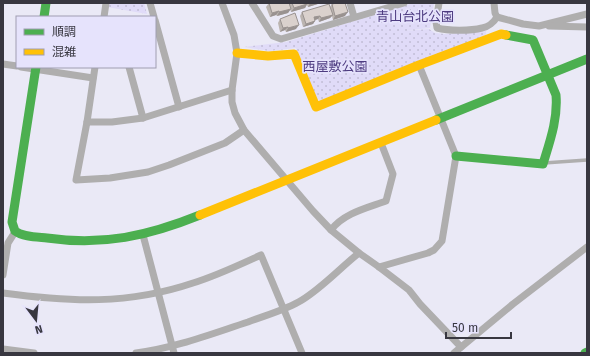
<svg xmlns="http://www.w3.org/2000/svg" width="590" height="356" viewBox="0 0 590 356" font-family="'Fira Sans','Noto Sans JP',sans-serif">
<style>
.park{fill:url(#park-dots)}
.lines{fill:none;stroke-linecap:round;stroke-linejoin:round}
.lane{stroke:#afaeae;stroke-width:3.5}
.street{stroke:#afaeae;stroke-width:7}
.fast{stroke:#4caf50;stroke-width:9}
.slow{stroke:#ffc107;stroke-width:9}
.wall{fill:#bbb4b0}
.shaded-wall{fill:#999290}
.building{fill:#dad1cd;stroke:#999290}
.labels{text-anchor:middle;stroke-width:3.5;stroke-linejoin:round;paint-order:stroke}
.park-label{font-size:13px;fill:#4d3b80;stroke:#e6e3fc}
</style>
<defs>
<pattern id="park-dots" width="8" height="8" patternUnits="userSpaceOnUse"><rect width="8" height="8" fill="#e0dbf8"/><path d="M2 2h.1M6 6h.1" fill="none" stroke="#c1bdd6" stroke-width="1.8" stroke-linecap="round"/></pattern>
</defs>
<rect width="100%" height="100%" fill="#eae9f6"/>
<g class="park">
<path d="M108,3H144L147,14L107,7Z"/>
<path d="M413,3H434L430,28L403,31L429,29L435,33L445,34L486,31V35L321,101L317,99L296,48L269,51L244,47L286,42Z"/>
</g>
<g class="lines">
<path class="lane" d="M544,163L587,160"/>
<g class="street">
<path d="M150,3L154,17"/>
<path d="M222,3L234,35L237,53L232,90V102L235,113L244,130L313,211L331,230L359,253L379,267L409,290L420,304L461,347"/>
<path d="M252,3L273,36L281,39L404,3"/>
<path d="M350,3L354,17"/>
<path d="M439,3L436,22L437,28C448,31 471,31 482,28C488,27 494,22 497,17"/>
<path d="M494,3L495,13L497,17L523,24L539,26L587,14"/>
<path d="M104,17L106,3"/>
<path d="M155,20L179,107"/>
<path d="M549,26L587,27"/>
<path d="M3,64L17,66"/>
<path d="M21,67L93,78"/>
<path d="M95,67L87,122L76,180L110,178L148,172L169,165L225,143L244,130"/>
<path d="M129,67L143,118"/>
<path d="M87,122H112L143,118L232,90"/>
<path d="M331,230C344,213 367,208 386,201L393,174L381,143"/>
<path d="M143,235L174,353"/>
<path d="M379,267L428,253L434,250L442,241L456,156L419,65"/>
<path d="M3,275L8,243L15,232"/>
<path d="M3,293C70,302 128,305 193,283C216,276 239,265 261,255L302,353"/>
<path d="M3,349L34,353"/>
<path d="M136,353C175,348 211,334 248,322C266,315 286,310 302,300C323,287 340,268 359,253"/>
<path d="M454,353L513,304L587,247"/>
</g>
<g class="fast">
<path d="M44,17L46,3"/>
<path d="M36,67L12,222L15,231C23,237 37,237 47,238C103,246 148,236 200,215"/>
<path d="M436,120L587,59"/>
<path d="M456,156L543,164C550,141 558,119 556,95L533,40L506,35"/>
<path d="M585,353L587,352"/>
</g>
<g class="slow">
<path d="M237,53L268,56L294,54L316,107L419,65L501,34L506,35"/>
<path d="M200,215L436,120"/>
</g>
</g>
<g class="wall">
<path d="M269,3H321L308,7L307,5L305,8L291,12L290,9L288,13L277,16L276,15L270,17L266,7Z"/>
<path d="M332,4L345,16L333,20L332,16L330,18L319,22L318,19L315,20L313,24L303,27L300,16L302,12L330,7Z"/>
<path d="M280,19L296,29L286,32L285,30L280,32L278,23Z"/>
</g>
<g class="shaded-wall">
<path d="M310,3H321L308,7Z"/>
<path d="M307,4L305,8L291,12L294,8Z"/>
<path d="M291,9L288,13L277,16L279,12Z"/>
<path d="M279,11L276,15L270,17L272,13Z"/>
<path d="M348,12L345,16L333,20L335,16Z"/>
<path d="M333,15L330,18L319,22L321,18Z"/>
<path d="M320,16L318,19L312,21L314,17Z"/>
<path d="M315,21L313,24L303,27L306,24Z"/>
<path d="M299,25L296,29L286,32L288,28Z"/>
<path d="M288,27L285,30L280,32L283,28Z"/>
</g>
<g class="building">
<path d="M269,3H289L291,9L279,12V11L272,13Z"/>
<path d="M292,3H307V4L294,8Z"/>
<path d="M337,3H345L348,12L335,16L332,4Z"/>
<path d="M329,4L333,15L321,18L320,16L314,17L315,21L306,24L302,12Z"/>
<path d="M295,13L299,25L288,28V27L283,28L280,19Z"/>
</g>
<g class="labels">
<g class="park-label">
<text x="415" y="21">青山台北公園</text>
<text x="335" y="71">西屋敷公園</text>
</g>
</g>
<rect width="590" height="356" fill="none" stroke="#383740" stroke-width="8"/>
<rect x="16" y="16" width="140" height="52" fill="#e6e3fc" stroke="#a09eb1"/>
<rect x="24" y="29" width="20" height="6" fill="#4caf50" stroke="#a09eb1"/>
<text x="52" y="36" font-size="12" fill="#383740">順調</text>
<rect x="24" y="49" width="20" height="6" fill="#ffc107" stroke="#a09eb1"/>
<text x="52" y="56" font-size="12" fill="#383740">混雑</text>
<g transform="translate(36 320) rotate(164)" stroke="#e6e3fc" stroke-width="3" paint-order="stroke">
<path d="M0-3L7 15L0 10L-7 15Z" fill="#383740"/>
<text y="-6" font-size="11" font-weight="bold" text-anchor="middle" fill="#383740">N</text>
</g>
<path d="M446 332v6h65v-6" fill="none" stroke="#383740" stroke-width="2"/>
<text x="452" y="332" font-size="12" fill="#383740" stroke="#e6e3fc" stroke-width="3" paint-order="stroke">50 m</text>
</svg>
